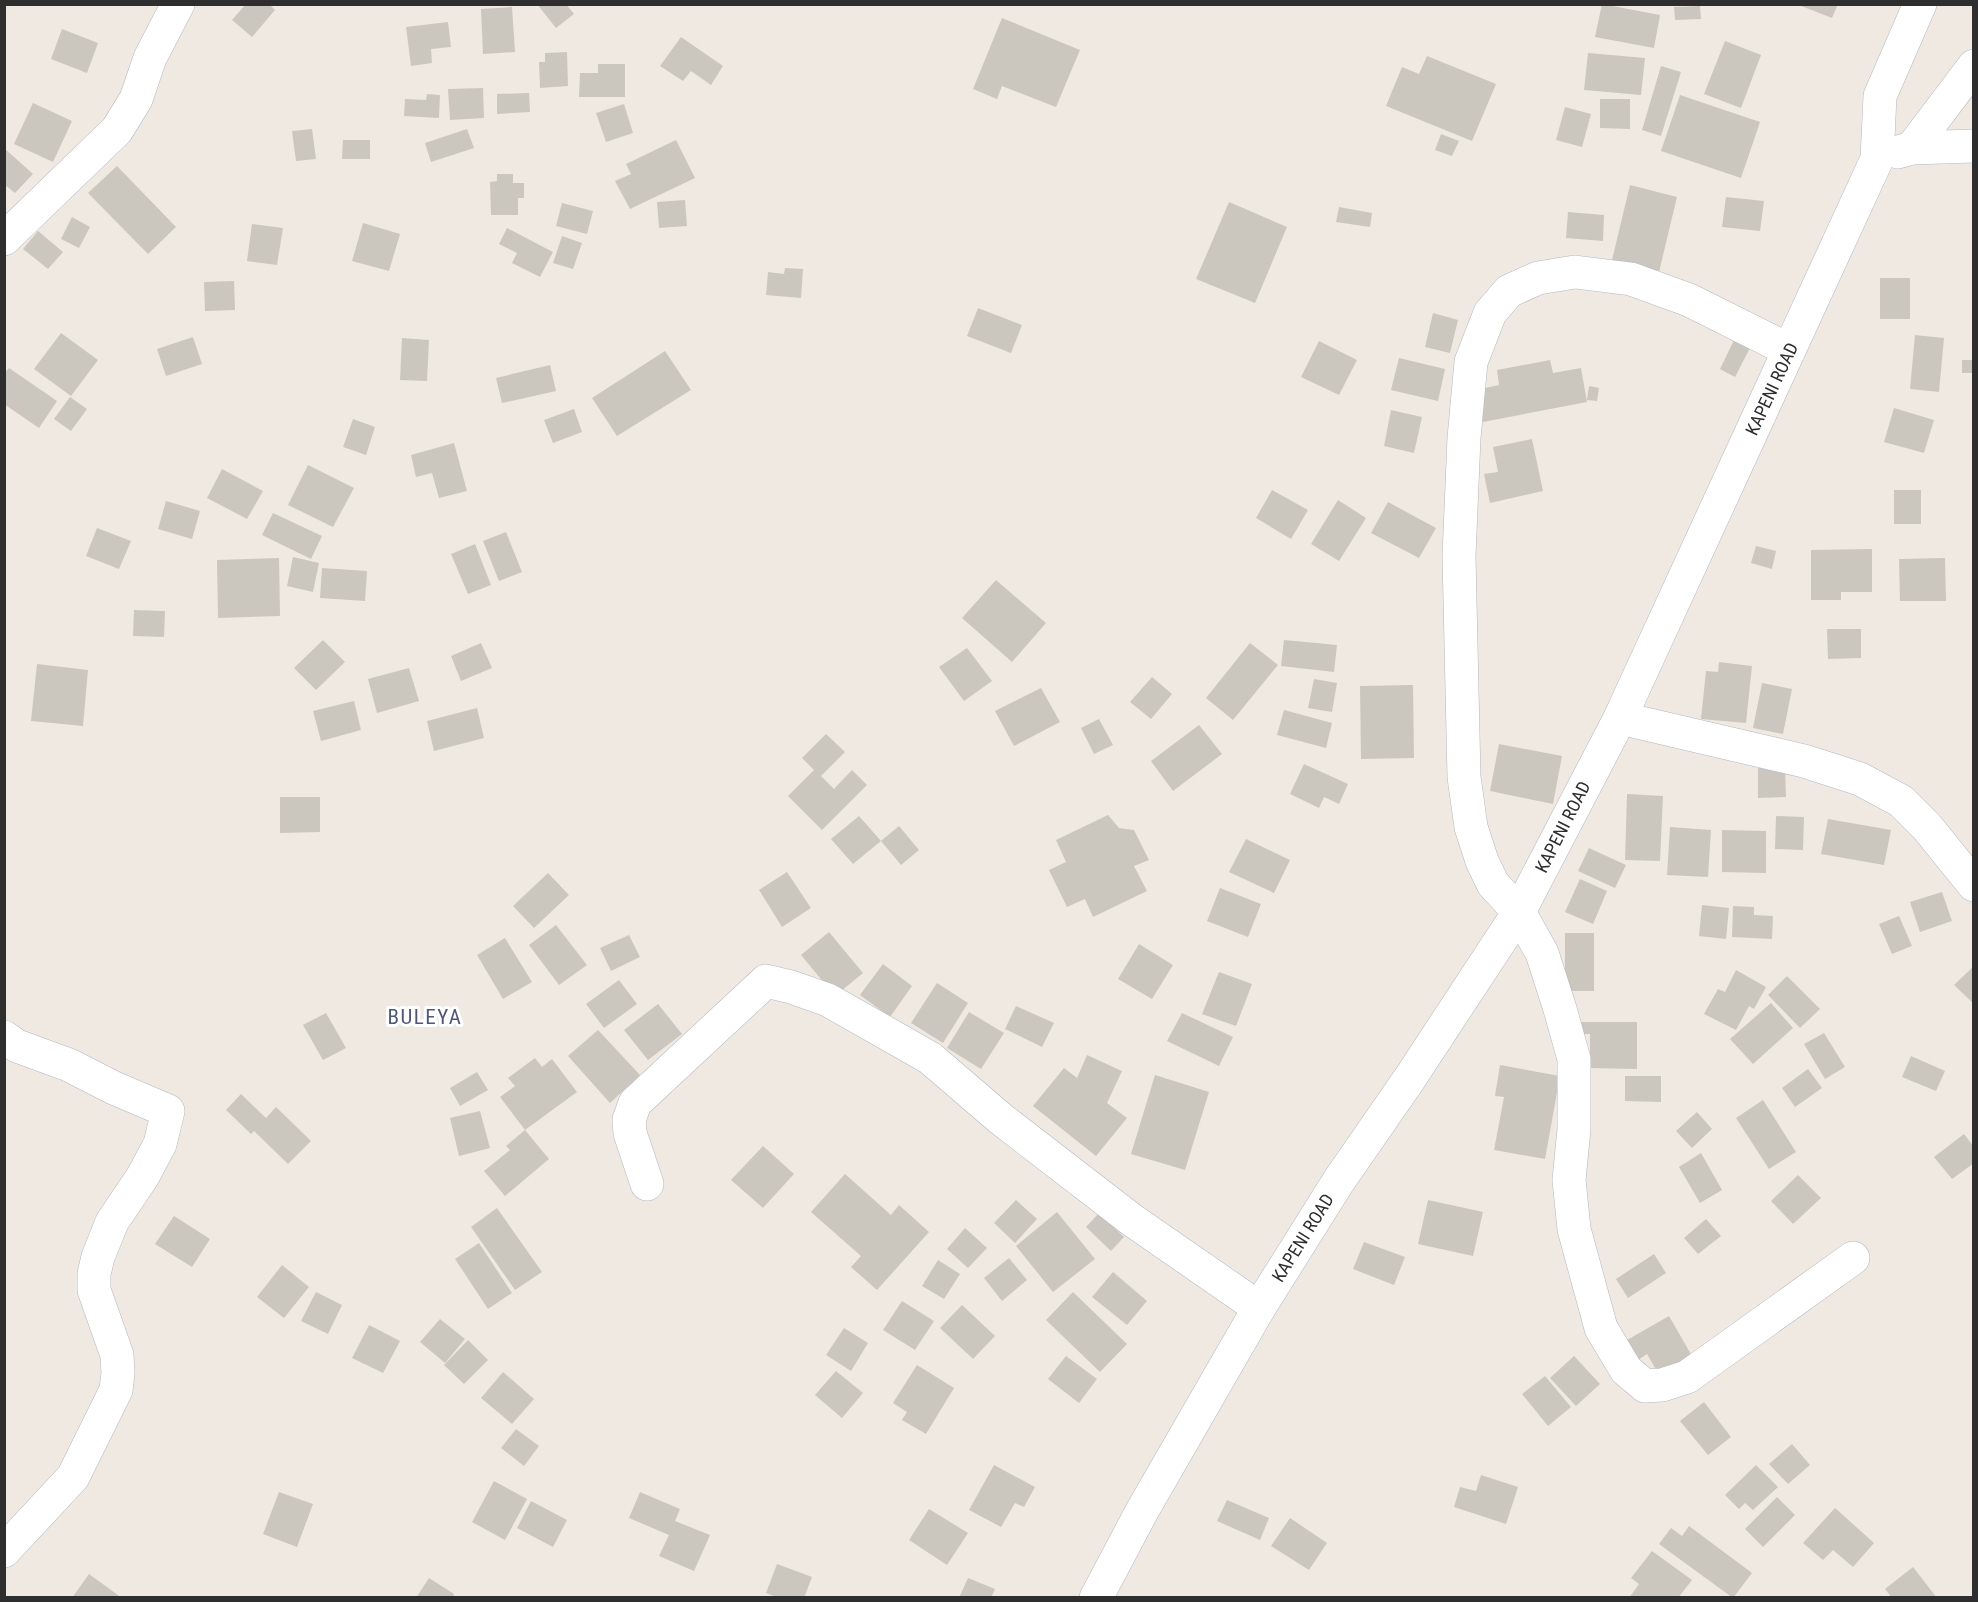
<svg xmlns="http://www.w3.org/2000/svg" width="1978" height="1602" viewBox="0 0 1978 1602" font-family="'Roboto Condensed',sans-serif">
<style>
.building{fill:#cbc7bf}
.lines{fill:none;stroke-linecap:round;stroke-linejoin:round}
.street-casing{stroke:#b4b7c1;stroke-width:34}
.secondary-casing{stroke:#b4b7c1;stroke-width:34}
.street{stroke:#fff;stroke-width:33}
.secondary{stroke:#fff;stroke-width:33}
.labels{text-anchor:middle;stroke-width:6;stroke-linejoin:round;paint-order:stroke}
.street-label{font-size:18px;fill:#2e2e2e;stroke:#fff}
.quarter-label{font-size:21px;letter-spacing:1.5px;fill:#4d5680;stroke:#fff}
</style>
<rect width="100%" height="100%" fill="#efe9e1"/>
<g class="building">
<path d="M246,4H269L275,10L252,37L232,20Z"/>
<path d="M537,4H566L574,14L556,28Z"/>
<path d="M1602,4L1660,15L1654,48L1595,37Z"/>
<path d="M1796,4H1838L1832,18Z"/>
<path d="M1700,6L1701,19L1675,20L1674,7Z"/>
<path d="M512,7L515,52L483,54L481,9Z"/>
<path d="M1002,18L1080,50L1056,107L1002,86L997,99L973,89Z"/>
<path d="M448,22L451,47L431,49L432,63L411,66L406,27Z"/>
<path d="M62,29L98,43L87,73L51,59Z"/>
<path d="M681,37L723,66L711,85L691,71L683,81L660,66Z"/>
<path d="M1725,41L1761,55L1741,108L1704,94Z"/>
<path d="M567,52L568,86L540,88L539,62H545V53Z"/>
<path d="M1588,53L1645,58L1641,95L1584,90Z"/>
<path d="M1427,56L1496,84L1472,141L1386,106L1402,67L1419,74Z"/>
<path d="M598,64H625V97H579L580,73H598Z"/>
<path d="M1661,66L1681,72L1661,136L1642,130Z"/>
<path d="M483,88L484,118L450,120L448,89Z"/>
<path d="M529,93L530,112L497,114V94Z"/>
<path d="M427,94L440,95L439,118L404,116L405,99L426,100Z"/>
<path d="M1680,95L1760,122L1741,178L1661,151Z"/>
<path d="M1600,99H1630V129L1600,128Z"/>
<path d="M33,103L72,121L53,162L14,144Z"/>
<path d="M624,104L633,133L606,142L596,113Z"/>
<path d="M1565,107L1591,114L1582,147L1556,140Z"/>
<path d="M312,129L316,159L296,161L292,131Z"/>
<path d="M467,129L474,148L431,162L425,143Z"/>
<path d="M1441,134L1459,141L1452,156L1435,150Z"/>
<path d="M343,140H370V159H342Z"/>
<path d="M676,140L695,178L630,209L615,181L631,174L626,164Z"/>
<path d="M4,148L33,174L15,193L4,184Z"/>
<path d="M117,166L176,227L148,254L88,193Z"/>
<path d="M497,174H513V183H524V198H518V215H491L490,182L497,181Z"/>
<path d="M1630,185L1677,197L1659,272L1612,260Z"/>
<path d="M1726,197L1764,201L1760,231L1722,227Z"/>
<path d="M685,200L687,226L659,228L657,202Z"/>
<path d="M1229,202L1287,227L1255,303L1196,279Z"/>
<path d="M562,203L593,211L587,234L556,226Z"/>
<path d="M1339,207L1372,213L1370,227L1336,222Z"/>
<path d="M1568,212L1604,215L1603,241L1566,238Z"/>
<path d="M72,217L90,227L79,248L61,239Z"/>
<path d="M363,223L400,234L389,271L352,261Z"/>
<path d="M252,224L283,228L277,265L247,261Z"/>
<path d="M507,228L553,252L540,277L512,263L517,253L499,244Z"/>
<path d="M38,231L63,252L48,269L23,249Z"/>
<path d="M562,236L582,243L573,269L553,263Z"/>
<path d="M785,268L803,269L801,298L766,295L768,272L784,274Z"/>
<rect x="1880" y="278" width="30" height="41"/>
<path d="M234,281L235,310L205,311L204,282Z"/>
<path d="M978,308L1022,325L1011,353L967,336Z"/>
<path d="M1433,313L1458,320L1450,353L1425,347Z"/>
<path d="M61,333L98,360L71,396L34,369Z"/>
<path d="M1915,335L1944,338L1939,392L1910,389Z"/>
<path d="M193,337L202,364L166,376L157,349Z"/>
<path d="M402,338L429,340L427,381L400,380Z"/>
<path d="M1734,340L1750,348L1735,377L1720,369Z"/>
<path d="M1319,341L1357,360L1339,395L1301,377Z"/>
<path d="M665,351L691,390L617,436L592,398Z"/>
<path d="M1399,358L1445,369L1438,401L1391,390Z"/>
<path d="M1550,360L1553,373L1581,368L1587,402L1483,422L1476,390L1499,385L1497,370Z"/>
<rect x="1962" y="360" width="12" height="13"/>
<path d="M550,365L556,391L502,403L496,378Z"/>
<path d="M9,368L57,401L39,428L4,404V374Z"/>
<path d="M1589,386L1599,388L1597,401L1587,400Z"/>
<path d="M70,397L87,409L71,431L54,419Z"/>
<path d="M1894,408L1934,420L1924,453L1884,442Z"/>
<path d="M574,409L582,432L553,443L544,420Z"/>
<path d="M1391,410L1422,417L1414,453L1384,446Z"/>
<path d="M353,419L375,427L366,455L343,447Z"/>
<path d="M1532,439L1543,491L1490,503L1484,474L1498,472L1493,447Z"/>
<path d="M454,443L467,491L439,498L432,473L416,477L411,455Z"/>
<path d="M308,465L354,488L333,527L288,505Z"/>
<path d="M222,469L263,491L247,519L207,498Z"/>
<path d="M1272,490L1308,510L1291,539L1256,518Z"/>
<rect x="1894" y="490" width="27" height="34"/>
<path d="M1338,500L1366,518L1339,561L1311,544Z"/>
<path d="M166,501L200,511L192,539L158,529Z"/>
<path d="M1388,502L1436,528L1419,558L1371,533Z"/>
<path d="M273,513L322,536L311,559L262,535Z"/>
<path d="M97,528L131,541L119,569L86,556Z"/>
<path d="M506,532L522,572L499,581L483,541Z"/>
<path d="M475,544L491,585L468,594L451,554Z"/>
<path d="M1756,546L1776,551L1772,569L1751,563Z"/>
<path d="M1872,549V592H1841V600H1811V550Z"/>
<path d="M293,557L319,563L313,592L287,586Z"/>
<path d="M279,558L280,616L218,618L217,560Z"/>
<path d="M1945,558L1946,601H1900L1899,559Z"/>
<path d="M322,568L367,571L365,601L320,598Z"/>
<path d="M996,580L1046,623L1012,662L962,618Z"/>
<path d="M134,610L165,611L164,637L133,636Z"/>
<path d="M1827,629H1861V658L1828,659Z"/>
<path d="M323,640L345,662L316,690L294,668Z"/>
<path d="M1284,640L1337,645L1334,672L1281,666Z"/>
<path d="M481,643L492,668L461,681L451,656Z"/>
<path d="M1250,643L1278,665L1233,720L1206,698Z"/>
<path d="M967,648L992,681L964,701L939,667Z"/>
<path d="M1719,662L1752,666L1746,723L1701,719L1706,671L1718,672Z"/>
<path d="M37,664L88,670L83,726L31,721Z"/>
<path d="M409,668L419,701L377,713L368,679Z"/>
<path d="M1152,677L1172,694L1151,719L1130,702Z"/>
<path d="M1314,679L1337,683L1332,712L1308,708Z"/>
<path d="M1762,683L1792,689L1783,734L1753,728Z"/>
<path d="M1413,685L1414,758L1361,759L1360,686Z"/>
<path d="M1041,688L1060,722L1014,746L995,711Z"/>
<path d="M354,701L361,730L321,741L313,711Z"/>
<path d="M477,708L484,738L434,751L427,721Z"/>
<path d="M1284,710L1332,723L1326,748L1277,735Z"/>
<path d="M1099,719L1113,745L1094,754L1081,728Z"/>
<path d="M1199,725L1222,754L1173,791L1151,761Z"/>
<path d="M826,734L845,752L821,776L834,789L852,770L867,785L822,830L788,796L814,770L802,758Z"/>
<path d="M1499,744L1562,756L1553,804L1490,791Z"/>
<path d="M1304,764L1348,784L1339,804L1324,797L1319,808L1290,794Z"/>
<path d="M1758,768H1785L1786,797L1758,798Z"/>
<path d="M1627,794L1663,796L1660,861L1625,860Z"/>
<path d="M280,797H320V832L280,833Z"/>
<path d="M1108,815L1119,828L1134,830L1149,860L1134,866L1147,891L1093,917L1085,899L1067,907L1049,870L1066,862L1056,840Z"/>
<path d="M859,816L881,841L853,864L831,839Z"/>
<path d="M1776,816L1804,817L1803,850L1775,849Z"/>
<path d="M1828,819L1891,830L1884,865L1821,854Z"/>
<path d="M899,826L919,850L901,865L881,841Z"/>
<path d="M1670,827L1711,830L1708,877L1667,875Z"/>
<path d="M1722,830L1766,831V873L1722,872Z"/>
<path d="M1246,839L1290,860L1274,893L1229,872Z"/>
<path d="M1589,848L1626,865L1615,888L1578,871Z"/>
<path d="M787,872L811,908L782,927L759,890Z"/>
<path d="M548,873L569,895L534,928L513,906Z"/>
<path d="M1580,879L1607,891L1593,924L1565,912Z"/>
<path d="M1220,888L1261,904L1248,937L1207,921Z"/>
<path d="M1942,892L1952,921L1920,932L1910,902Z"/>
<path d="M1702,905L1729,908L1726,939L1699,936Z"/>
<path d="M1733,906L1754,907V915L1773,916L1772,939L1732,937Z"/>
<path d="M1899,916L1912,946L1892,954L1879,924Z"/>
<path d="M556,925L587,965L559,985L529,945Z"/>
<path d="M829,932L863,973L835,996L801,955Z"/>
<rect x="1565" y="933" width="29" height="58"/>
<path d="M629,935L640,957L611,971L600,948Z"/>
<path d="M505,938L532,982L503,999L477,955Z"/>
<path d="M1139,944L1173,965L1152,999L1118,979Z"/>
<path d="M883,964L912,986L890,1017L860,995Z"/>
<path d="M1974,966V1004L1954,985Z"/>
<path d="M1736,970L1766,987L1754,1009L1749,1006L1736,1030L1704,1014L1718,989L1725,992Z"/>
<path d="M1219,972L1252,984L1236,1026L1202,1014Z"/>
<path d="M1787,976L1820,1009L1800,1028L1768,995Z"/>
<path d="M619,980L637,1004L604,1028L586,1004Z"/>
<path d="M937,983L968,1003L943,1043L911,1023Z"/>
<path d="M1771,1003L1793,1028L1753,1064L1730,1039Z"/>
<path d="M658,1004L682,1034L648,1060L624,1030Z"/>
<path d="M1016,1006L1054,1023L1042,1047L1005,1029Z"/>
<path d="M969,1012L1004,1033L981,1069L947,1048Z"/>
<path d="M326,1013L346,1048L323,1060L303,1025Z"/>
<path d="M1182,1013L1233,1037L1219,1066L1167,1041Z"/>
<path d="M1580,1022H1637V1069L1590,1068V1034H1580Z"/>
<path d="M598,1030L640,1075L610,1103L568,1056Z"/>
<path d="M1824,1033L1845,1067L1825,1079L1804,1044Z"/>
<path d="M1087,1055L1122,1071L1107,1103L1127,1118L1096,1156L1033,1106L1064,1068L1077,1078Z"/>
<path d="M1911,1056L1945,1071L1936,1091L1902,1077Z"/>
<path d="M535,1058L542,1067L552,1059L577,1092L525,1130L500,1097L515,1086L508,1078Z"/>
<path d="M1500,1065L1560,1076L1545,1159L1494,1150L1504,1097L1495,1096Z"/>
<path d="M1808,1069L1822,1088L1795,1107L1782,1088Z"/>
<path d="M477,1072L488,1090L460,1106L450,1088Z"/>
<path d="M1155,1075L1209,1092L1185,1170L1131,1154Z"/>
<path d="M1625,1076H1661V1102L1625,1101Z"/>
<path d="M241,1094L266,1118L276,1107L311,1141L288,1164L254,1131L251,1134L226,1110Z"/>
<path d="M1763,1100L1796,1152L1769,1169L1736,1118Z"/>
<path d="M480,1111L490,1148L459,1156L450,1118Z"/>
<path d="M1697,1112L1712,1129L1692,1148L1676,1131Z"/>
<path d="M525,1130L549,1159L505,1196L484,1171L510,1150L506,1146Z"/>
<path d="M1964,1134L1974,1147V1163L1952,1179L1934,1157Z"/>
<path d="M763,1146L794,1174L763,1208L731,1180Z"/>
<path d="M1701,1153L1722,1190L1700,1203L1679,1167Z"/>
<path d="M845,1174L891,1215L899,1205L929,1232L877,1290L851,1267L861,1256L811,1212Z"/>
<path d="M1798,1175L1821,1198L1793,1224L1771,1201Z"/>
<path d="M1016,1200L1037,1219L1015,1243L994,1223Z"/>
<path d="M1428,1200L1483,1212L1473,1256L1418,1244Z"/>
<path d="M497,1208L542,1272L515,1290L471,1227Z"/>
<path d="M1057,1212L1095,1259L1053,1292L1016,1246Z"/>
<path d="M1099,1213L1124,1237L1111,1251L1086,1227Z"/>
<path d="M174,1216L210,1239L192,1267L155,1244Z"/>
<path d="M1706,1219L1721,1236L1698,1254L1684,1238Z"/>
<path d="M965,1228L987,1248L968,1268L947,1249Z"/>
<path d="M1364,1242L1405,1257L1394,1285L1353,1269Z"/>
<path d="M479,1243L512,1293L488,1309L455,1259Z"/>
<path d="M1654,1254L1666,1273L1628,1298L1616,1279Z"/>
<path d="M1009,1258L1027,1280L1002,1301L984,1278Z"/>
<path d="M938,1260L960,1274L944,1299L922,1286Z"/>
<path d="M282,1265L309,1287L284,1318L257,1297Z"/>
<path d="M1113,1272L1147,1301L1127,1325L1092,1297Z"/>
<path d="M316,1292L342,1305L328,1334L301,1321Z"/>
<path d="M1073,1292L1127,1344L1100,1372L1046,1320Z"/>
<path d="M902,1301L934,1321L915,1350L883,1330Z"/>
<path d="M962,1305L995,1336L973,1359L940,1328Z"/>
<path d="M1669,1316L1692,1356L1659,1375L1647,1354L1638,1360L1627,1340Z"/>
<path d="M440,1319L465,1339L445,1363L420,1342Z"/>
<path d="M369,1325L400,1341L383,1373L352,1358Z"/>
<path d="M844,1328L868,1343L851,1371L826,1355Z"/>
<path d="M468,1340L488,1360L464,1384L444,1365Z"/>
<path d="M1066,1356L1097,1379L1079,1403L1048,1379Z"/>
<path d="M1574,1356L1600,1384L1576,1406L1550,1378Z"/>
<path d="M917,1365L954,1388L926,1434L902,1420L907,1412L893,1403Z"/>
<path d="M836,1371L863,1393L842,1418L815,1395Z"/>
<path d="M503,1372L534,1399L512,1424L481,1398Z"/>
<path d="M1545,1376L1571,1407L1548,1426L1522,1394Z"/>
<path d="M1704,1402L1731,1437L1708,1455L1680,1421Z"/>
<path d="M516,1429L539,1446L524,1466L501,1448Z"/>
<path d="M1792,1444L1810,1465L1788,1484L1769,1464Z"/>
<path d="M994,1465L1035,1487L1024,1507L1015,1503L1001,1527L969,1510Z"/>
<path d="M1756,1465L1778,1487L1753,1510L1745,1503L1739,1509L1725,1495Z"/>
<path d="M1481,1475L1518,1487L1506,1524L1454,1507L1460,1487L1476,1491Z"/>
<path d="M494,1481L527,1499L505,1540L472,1522Z"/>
<path d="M279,1492L313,1504L297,1547L263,1534Z"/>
<path d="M640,1492L680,1509L675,1521L710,1535L694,1571L659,1556L669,1535L629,1518Z"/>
<path d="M1777,1497L1795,1515L1763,1547L1745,1529Z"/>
<path d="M1227,1500L1269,1518L1260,1540L1217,1521Z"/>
<path d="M531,1501L567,1520L553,1547L517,1528Z"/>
<path d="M1835,1508L1874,1543L1853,1567L1833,1550L1823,1560L1803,1543Z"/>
<path d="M929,1509L968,1533L947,1565L909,1540Z"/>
<path d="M1290,1518L1327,1543L1309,1570L1271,1546Z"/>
<path d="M1689,1526L1752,1573L1733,1598L1659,1544L1671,1528L1682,1536Z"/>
<path d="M1652,1551L1692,1580L1678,1598H1629L1639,1584L1631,1578Z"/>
<path d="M777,1564L812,1577L804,1598H779L766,1593Z"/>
<path d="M1913,1567L1937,1598H1892L1885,1589Z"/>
<path d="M89,1574L122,1598H72Z"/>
<path d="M429,1578L454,1594L452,1598H416Z"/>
<path d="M968,1578L995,1589L991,1598H959Z"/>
</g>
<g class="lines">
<g class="street-casing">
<g id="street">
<path d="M1912,148L1974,66"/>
<path d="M1898,152L1912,148L1974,146"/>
<path d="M4,239L117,130L136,99L150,58L178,4"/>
<path d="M1789,350L1689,300L1631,279L1575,272L1538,278L1509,291L1490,313L1471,362L1464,438L1459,556L1464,777L1471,827L1482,861L1493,884L1519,912L1542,953L1560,1009L1574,1059V1129L1569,1180L1574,1229L1601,1328L1626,1370L1645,1386L1662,1385L1687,1377L1853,1258"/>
<path d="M1620,718L1804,761L1860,779L1901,801L1927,827L1974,885"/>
<path d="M4,1037L17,1046L69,1065L114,1088L168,1111L160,1144L143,1176L112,1222L98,1257L94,1274V1290L117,1355L118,1373L116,1390L73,1477L4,1551"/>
<path d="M647,1184L630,1133L629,1120L635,1103L766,981L791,987L828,1000L930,1058L1001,1119L1132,1220L1259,1308"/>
</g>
</g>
<g class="secondary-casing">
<path id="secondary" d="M1096,1598L1142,1511L1259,1308L1338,1182L1410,1078L1519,912L1620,718L1877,159L1880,96L1920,4"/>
</g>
<use href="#street" class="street"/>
<use href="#secondary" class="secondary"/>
</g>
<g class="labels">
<g class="street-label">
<text transform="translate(1772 389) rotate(-65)" y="6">KAPENI ROAD</text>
<text transform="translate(1563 827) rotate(-63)" y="6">KAPENI ROAD</text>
<text transform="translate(1303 1238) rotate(-58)" y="6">KAPENI ROAD</text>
</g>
<g class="quarter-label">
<text x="425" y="1024">BULEYA</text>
</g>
</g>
<rect width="1978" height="1602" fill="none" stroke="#2e2e2e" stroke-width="12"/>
</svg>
